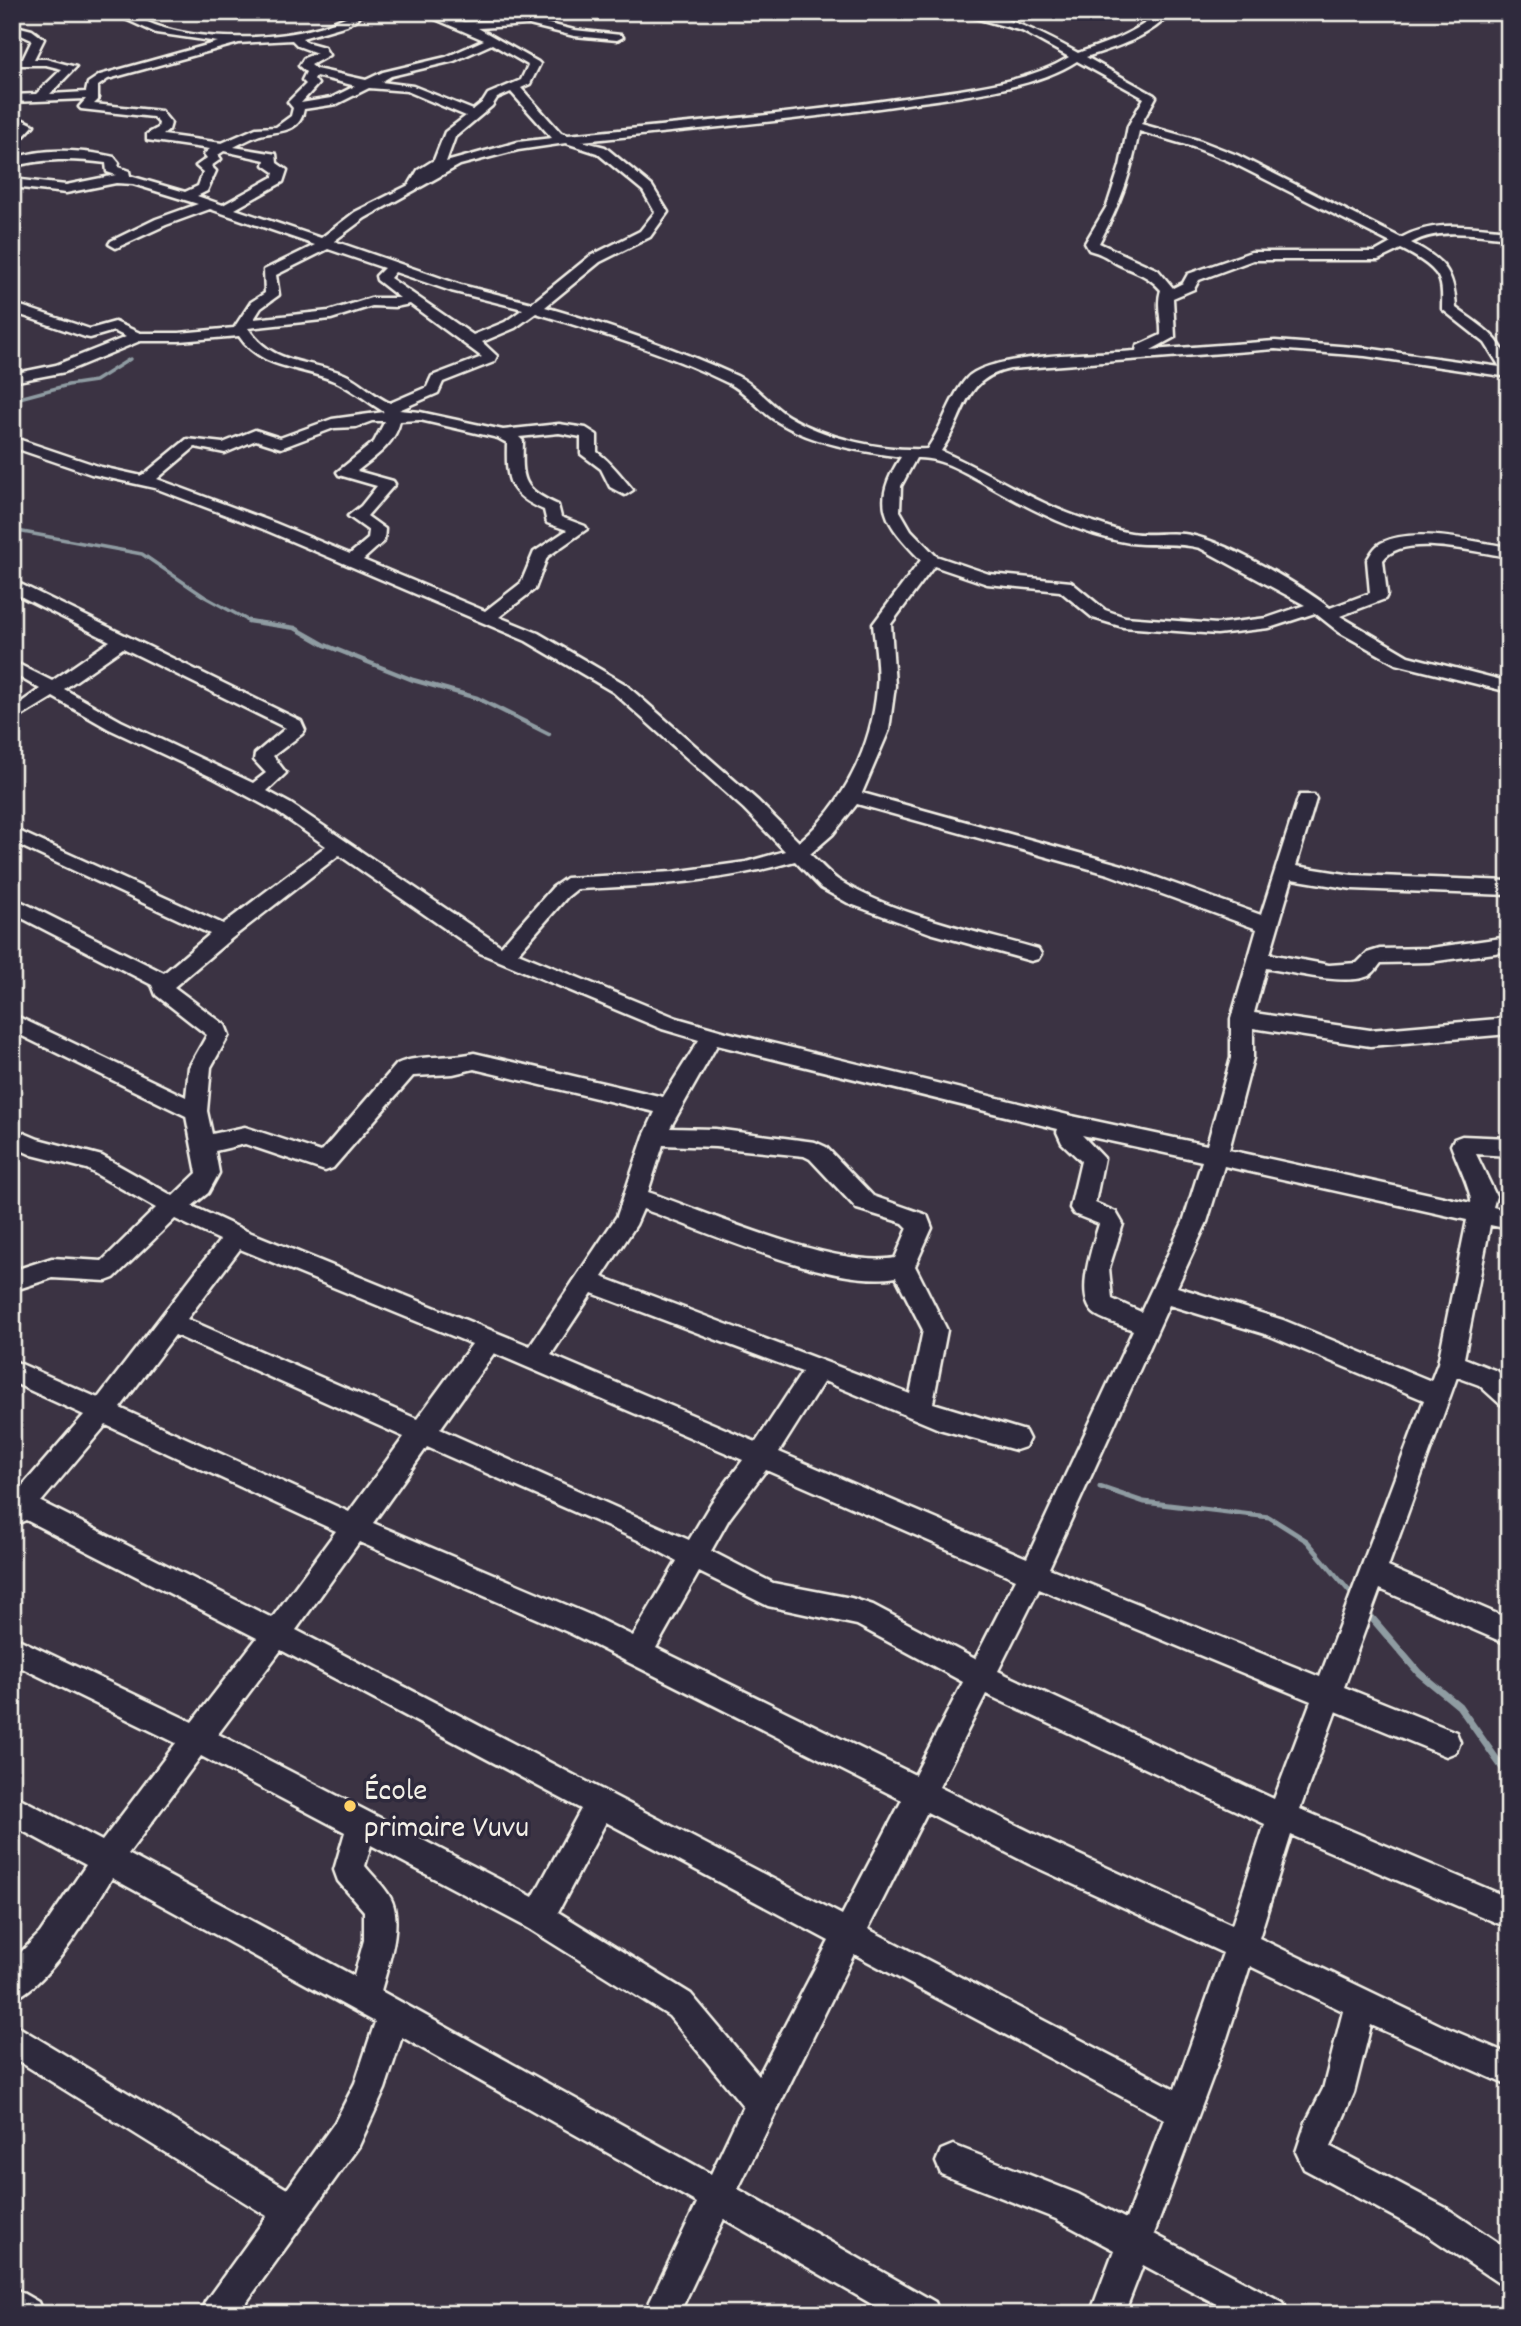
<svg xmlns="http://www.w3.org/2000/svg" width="1521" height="2326" viewBox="0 0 1521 2326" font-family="Dekko,sans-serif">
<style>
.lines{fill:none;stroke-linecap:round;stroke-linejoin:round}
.stream-far3{stroke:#8f9ca2;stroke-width:3.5}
.stream-far2{stroke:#8f9ca2;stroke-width:4.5}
.stream-far1{stroke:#8f9ca2;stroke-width:5}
.stream{stroke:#8f9ca2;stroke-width:7}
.minor-casing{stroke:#f4f1e8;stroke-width:5}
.minor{fill:#2f2a3d;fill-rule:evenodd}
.poi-dot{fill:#ffd166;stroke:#2f2a3d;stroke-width:2.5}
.labels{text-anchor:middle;stroke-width:7;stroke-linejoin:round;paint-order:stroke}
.near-poi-label{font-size:32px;fill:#f4f1e8;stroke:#2f2a3d;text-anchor:start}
</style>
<rect width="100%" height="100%" fill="#3b3343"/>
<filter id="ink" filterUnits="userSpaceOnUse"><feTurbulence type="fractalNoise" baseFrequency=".0143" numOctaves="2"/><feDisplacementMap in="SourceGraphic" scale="14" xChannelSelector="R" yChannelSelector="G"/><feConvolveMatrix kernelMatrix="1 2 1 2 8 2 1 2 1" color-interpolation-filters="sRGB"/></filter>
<g filter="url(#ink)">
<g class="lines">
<g class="stream-far3">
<path d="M12,400L68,385L95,381L130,359"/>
<path d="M12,530L142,554L205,597L249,621L257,622"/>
</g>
<path class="stream-far2" d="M248,621L295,628L325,645L413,680L477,698L549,734"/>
<g class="stream-far1">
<path d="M1100,1487L1144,1502L1269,1517L1307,1541L1354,1597"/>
<path d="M1367,1612L1374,1620"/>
</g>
<path class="stream" d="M1372,1618L1419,1673L1459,1706L1509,1777"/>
<g class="minor-casing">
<g id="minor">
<path d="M110,12H125L136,17L153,12H170L145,21C191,42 268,41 316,28C334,24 349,12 367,12L347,25L302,38L306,42L324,47L329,55L311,65L316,69L366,80L383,72L446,57L484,40L419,12H435L464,22L529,19L574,30L621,35L623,37L617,40L574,36L529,25L478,28L538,62L540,64L530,84L521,88L561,133L568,135C680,124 792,114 904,98C953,91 1027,84 1069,57L1022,31L954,12C1001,12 1038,31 1078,53C1107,43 1136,33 1160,12H1172C1150,37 1117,47 1086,57L1154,95L1156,97L1141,124L1201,141L1237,155L1401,238C1434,219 1472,227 1509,230V238C1476,235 1440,227 1411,243C1444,260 1454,271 1456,308C1483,328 1509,340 1509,377L1365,356L1275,349L1010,369C961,379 966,417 941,451C992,473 1037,505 1090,521C1103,525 1117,531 1131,533C1148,536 1167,532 1184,534C1221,538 1300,585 1330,608L1370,593L1367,560C1371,554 1374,547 1381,543C1414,526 1473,542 1509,547V557C1479,553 1402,532 1383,560L1387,595L1385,599L1340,616L1408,656L1509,682V692L1396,664L1339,632L1315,613L1269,628L1217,634L1123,627L1093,618L1060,591L987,584L934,566L891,624L895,686L889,730L862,793L1122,865L1261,915L1298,799L1300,795H1314L1316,799L1296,866L1352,875L1509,881V895L1352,889L1292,879L1270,954L1329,965L1357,963L1367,953L1380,949L1430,948L1509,937V951L1430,962L1381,963C1378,967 1374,973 1370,975C1350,987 1289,972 1266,968L1254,1013L1370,1030L1509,1018V1034L1370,1046L1253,1028V1058L1229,1150L1471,1203C1473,1194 1455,1157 1451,1145L1454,1139L1462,1136L1509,1138V1156L1476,1154L1496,1196L1493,1207L1509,1211V1229L1490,1225L1464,1358L1497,1371L1509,1381V1407L1500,1404L1479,1385L1457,1377L1388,1567L1509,1619V1645L1380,1589L1344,1687L1456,1732L1460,1742L1456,1752L1446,1756L1336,1711L1300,1809L1509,1898V1928L1291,1835L1259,1938L1440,2025L1509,2054V2086L1371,2025L1354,2093L1331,2147L1448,2209L1509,2250V2287L1497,2282L1424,2233L1304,2169L1296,2152L1306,2122L1323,2089L1343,2011L1250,1966L1227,2038L1154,2234L1283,2302L1288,2314H1235L1143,2265L1124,2314H1090L1114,2250L1056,2219L941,2174L936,2162L941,2150L953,2145L1078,2194L1126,2219L1164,2119L854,1954L738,2189L935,2302L940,2314H889L724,2219L679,2314H644L697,2203L402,2037L385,2089L359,2146L238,2314H200L205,2302L267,2216L12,2057V2023L287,2189L335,2122L355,2083L375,2022L112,1878C89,1914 51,1984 12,2000V1961L40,1933L86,1865L12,1825V1794L102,1841L176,1743L12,1663V1636L192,1722L257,1638L26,1520L12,1526V1488L18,1491L84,1415L12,1382V1360L98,1398L220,1240L175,1219L114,1278L106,1281L52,1278L12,1291V1271L52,1258L102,1261L156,1208L87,1169L32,1155L12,1146V1128L38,1139L102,1156L173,1196L197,1173L186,1116L12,1031V1014L186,1097L189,1067L207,1035L156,995L152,985L12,913V897L164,973L210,934L12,842V828L223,924L326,846L277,812L214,778L109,729L53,697L12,722V709L40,689L12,673V661L52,681L110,641L12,592V580L301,721L305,730L302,734L273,756L286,773L267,791L291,804L501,946L553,887L566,878L673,872L746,862L785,851L744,809L613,692L526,641L263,529L155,488L91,474L12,447V437L101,467L142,476L187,439L223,443L255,430L280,438L332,419L384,412C373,405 347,386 334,381C300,366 262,370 239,336L179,341H140L65,372L12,382V374L56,365L126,337L114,331L90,338L85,337L12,312V303L90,329L115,322L140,333H179L234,328L251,302L265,293L264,270L315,245L210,209L166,225L116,248L109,244L111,241L156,219L198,204L133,184L116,183L66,193L12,187V179L66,185L116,175L107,172L106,163C73,159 45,158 12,167V159C44,147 82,150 114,157L119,163L118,167L129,171L130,176L185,192L198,186L203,172L196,166L207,158L204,154L210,149L147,140V134L158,128L159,123L153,117L81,109L79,107L86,99L12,102V95L36,94L62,69L46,65H12V59H23L32,40L12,31V25L32,30L44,39L34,59H46L76,67L50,94L86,92L88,83L100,75L218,42L156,33ZM292,40L298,46L317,53L304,58L299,66L306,72L302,80L306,84L288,102L293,108L291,116L276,127L256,128L222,143L163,135L169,130L171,123L161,111L94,104L98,100V86L108,79L239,43ZM492,44L528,65L521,80L488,94L483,102L473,110L413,86L381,82L391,76L454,61ZM1077,61L1144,98L1128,126L1120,166L1107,206L1085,243L1089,250C1100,253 1105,256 1114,262C1134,273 1145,272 1161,290C1156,306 1162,319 1161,335L1137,346L1136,351C1100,354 990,353 967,378C949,398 943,427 927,449C883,451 826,439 788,416C770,405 756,385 737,376C675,348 610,326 545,307L600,262L650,237L668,212L652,186L605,147L582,141C690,130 799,120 907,104C957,97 1035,89 1077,61ZM316,76L352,85L355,86L331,98L301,103L318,84L314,79ZM369,88L407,91L466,116L445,132L434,160L418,170L409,185L355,212L321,238L235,209L283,182L287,170L277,163L276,154L234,147C242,143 251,138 260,135C278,130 300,134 304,109L337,104ZM511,92L552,138L518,142L446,162L455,137L492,106L497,98ZM1139,131L1193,147L1229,161L1391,243L1375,252H1251L1188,274L1183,283L1173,288L1158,270L1099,243C1120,205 1131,174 1139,131ZM566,143L597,153L643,191L655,212L640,231L590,256L532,303L461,285L334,241L365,218L460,165L518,150ZM224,151L265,160L264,165L274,172L273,177L223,205L197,196L207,191L216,171L211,166L221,159L218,155ZM328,249L384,268L376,276L377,280L400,298H371L329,311L254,319L261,308L279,295L276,275ZM1401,249C1413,255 1436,267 1440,281C1443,289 1442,300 1442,309L1485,343L1500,367L1365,348L1275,341L1151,350L1175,337L1173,298L1194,289L1199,280L1253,260H1378ZM395,272L451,291L523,309L505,322L473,335L390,278ZM410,304L482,357L432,376L427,387L390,403C373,396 361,381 344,374C307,359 273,366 248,328L331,319L372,306L395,307ZM536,313C600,333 667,353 728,383C747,392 760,412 778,422C814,444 860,451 901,457C870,504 885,523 921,560L873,624C875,645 879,668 877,688C872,747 844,804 799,842L758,801L625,684L538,633L499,617L535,589L547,557L587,529L585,526L561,517L558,505C521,488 522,480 523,441L519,437L559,433L581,437V454L601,469L610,487L625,495L633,490C621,476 612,463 597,452V435L586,428L559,424L503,430L420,412L399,410L438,393L443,382L494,362L497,356L482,342L515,328ZM420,420L498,438L507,443C506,481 508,494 544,510L547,523L567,530L534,552L521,583L485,611L363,560L384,541L385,529L367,516L395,484L393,481L357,471C375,457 395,444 400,421ZM372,421H385L374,442L337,472L339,475L377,486L361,506L348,516L369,531L368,539L350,554L275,523L157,479L195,447L225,453L256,440L281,448L334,428L356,427ZM916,458C941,457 964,472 986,484C1030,509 1080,535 1130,543C1154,546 1177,542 1200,548L1305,605L1267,618L1217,624L1125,617L1105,610L1071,582L989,574L936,556L911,530L900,511L901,486ZM123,648L286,728L255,754L254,760L266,773L253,783L121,721L64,689ZM857,804L1108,874L1257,929L1231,1019V1058L1207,1145L1072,1116L726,1032L677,1018L518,953L567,897L577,889C653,886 721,882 795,861L821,888L848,903L930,933L1031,961L1038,959L1041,954L1038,949C975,931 894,915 838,880C828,873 819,862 810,854L833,834ZM339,855L480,953L662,1029L699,1040L663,1097L474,1053C450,1059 418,1054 397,1064L321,1152L245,1127L212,1134L207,1111L211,1067L229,1035L225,1025L174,987L232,938ZM717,1045L1058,1129L1057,1132L1062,1143L1081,1161L1070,1208L1074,1214L1099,1224C1093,1245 1073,1299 1096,1315C1107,1322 1122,1325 1133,1330L1027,1558L779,1452L824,1381L939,1429L1016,1450L1025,1447L1029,1439L1025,1431L933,1403L947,1330L915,1266L932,1228L927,1215L873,1196L826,1147L815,1142L715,1129L670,1128ZM474,1069L655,1112L644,1136L617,1216L530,1346L244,1230L192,1206L208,1193L219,1173L215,1151L245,1144L325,1171L333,1168L413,1076L453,1074ZM1082,1135L1202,1161L1183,1222L1141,1312L1112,1299L1109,1268L1123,1224L1116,1212L1095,1203L1104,1158ZM663,1145L715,1147L804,1156L810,1159L857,1209L903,1223L908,1228L895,1258C834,1269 709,1213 648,1192ZM1224,1166L1467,1220L1438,1363L1431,1381L1283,1320L1177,1287L1207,1222ZM643,1209C706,1231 834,1289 896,1277L923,1330L910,1394L602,1277L636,1225ZM240,1249L472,1344L417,1419L187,1319ZM592,1293L802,1372L756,1442L551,1355ZM1169,1305L1268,1335L1424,1400L1320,1677L1049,1568ZM175,1335L404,1437L349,1512L120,1408ZM494,1353L743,1460L711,1503L689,1540L440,1429ZM106,1425L336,1531L272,1618L41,1502ZM427,1447L638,1540L677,1561L633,1636L590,1615L373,1523ZM766,1470L1016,1579L975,1659L873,1605L851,1598L773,1583L711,1551L729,1519ZM359,1542L570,1633L902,1800L842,1915L296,1630ZM699,1572L768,1606L857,1625L963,1682L915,1775L656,1648ZM1039,1589L1311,1701L1274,1799L998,1671ZM281,1650L581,1809L533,1897L218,1734ZM986,1694L1265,1824L1232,1925L1051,1842L939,1787ZM201,1756L345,1832L334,1870L338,1881L364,1911V1940L354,1976L128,1854ZM927,1812L1029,1864L1223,1953L1175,2089L868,1929ZM606,1822L829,1941L759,2075L691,1994L558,1912ZM371,1845L528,1928L669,2016L743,2106L711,2174L381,1991C388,1965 404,1921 390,1897C384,1886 373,1876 365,1866Z"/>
<path d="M12,109H16L19,118L34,125L24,136L12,139V131L20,126L12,123Z"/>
<path d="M12,351L19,355V366L12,370Z"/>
<path d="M12,2287L38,2302L43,2314H12Z"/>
</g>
</g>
<use href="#minor" class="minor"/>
</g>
</g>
<circle class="poi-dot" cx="350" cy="1806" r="7"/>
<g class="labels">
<g class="near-poi-label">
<text x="364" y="1799">École<tspan x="364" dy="37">primaire Vuvu</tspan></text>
</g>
</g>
<rect width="1521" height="2326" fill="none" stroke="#2f2a3d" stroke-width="42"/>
<rect x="21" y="21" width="1479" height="2284" fill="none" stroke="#f4f1e8" stroke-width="2.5" filter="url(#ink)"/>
</svg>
